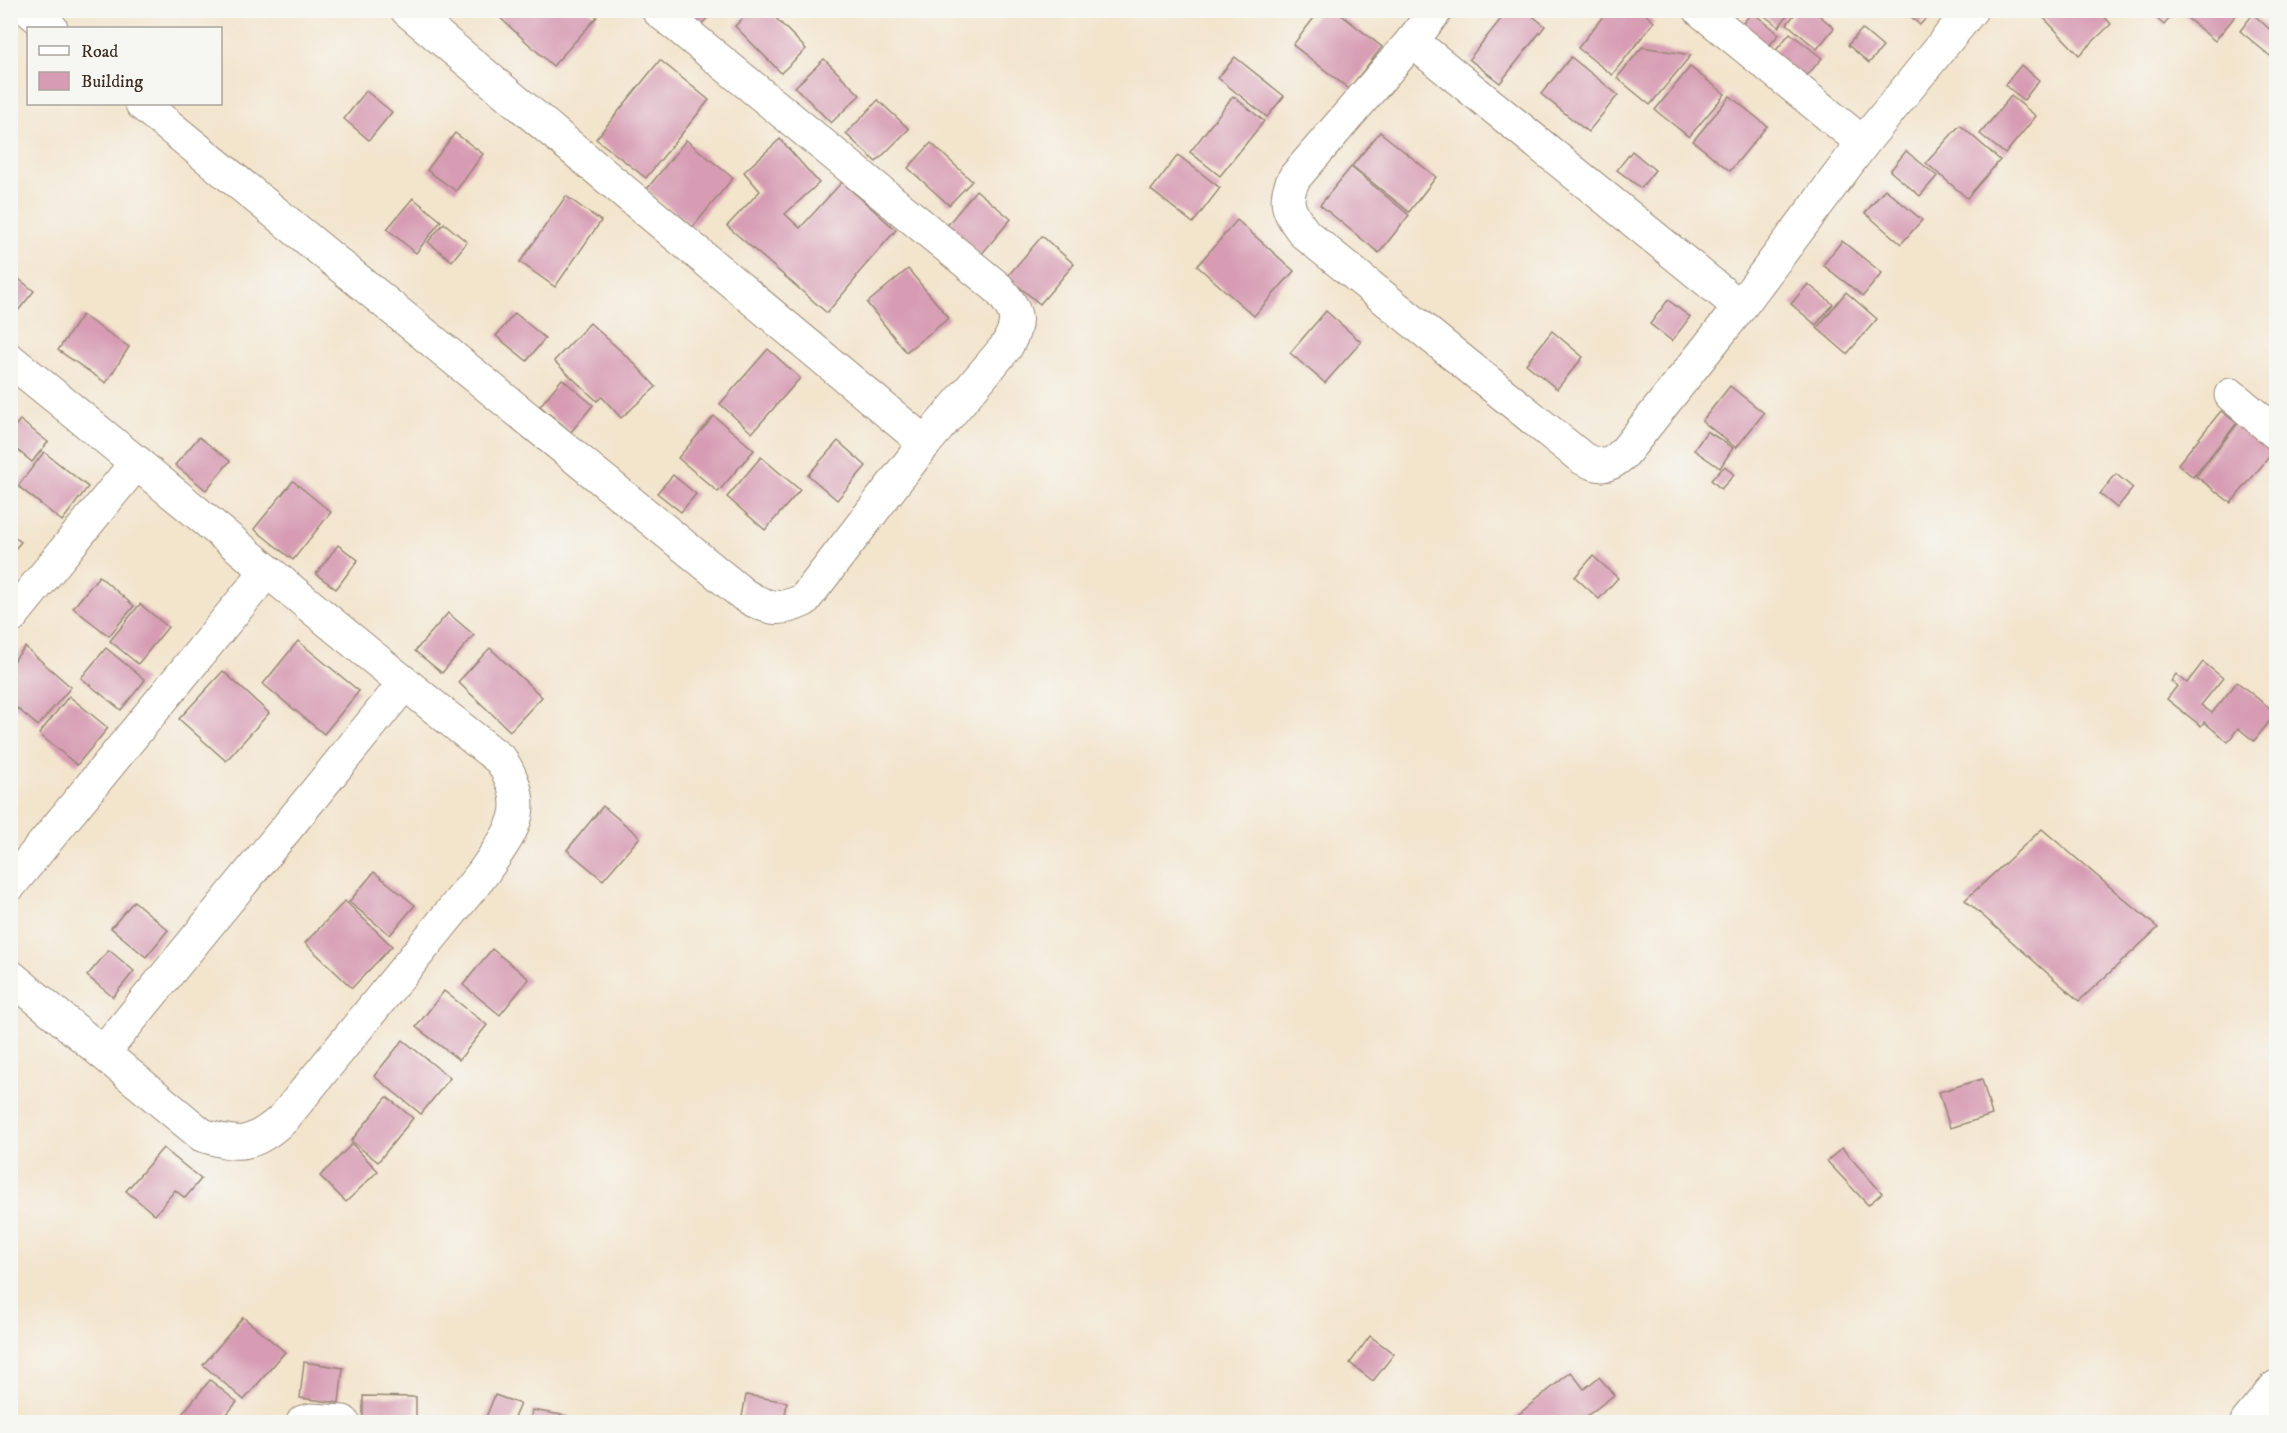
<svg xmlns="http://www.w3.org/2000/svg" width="2287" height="1433" viewBox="0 0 2287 1433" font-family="'IM FELL DW Pica',serif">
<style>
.building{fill:#d79cb3}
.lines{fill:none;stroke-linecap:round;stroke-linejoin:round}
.minor-casing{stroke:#978775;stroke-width:35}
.minor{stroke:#fff;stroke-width:33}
</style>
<rect width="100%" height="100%" fill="#f6f6f2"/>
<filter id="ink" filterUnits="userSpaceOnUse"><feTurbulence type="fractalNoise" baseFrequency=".0167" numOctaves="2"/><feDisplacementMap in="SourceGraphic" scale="12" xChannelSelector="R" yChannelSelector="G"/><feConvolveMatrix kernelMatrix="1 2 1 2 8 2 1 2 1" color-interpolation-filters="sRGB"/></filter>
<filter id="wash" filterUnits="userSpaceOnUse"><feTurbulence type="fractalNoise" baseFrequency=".008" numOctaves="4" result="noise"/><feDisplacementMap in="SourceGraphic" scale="24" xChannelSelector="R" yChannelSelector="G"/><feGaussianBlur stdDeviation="1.35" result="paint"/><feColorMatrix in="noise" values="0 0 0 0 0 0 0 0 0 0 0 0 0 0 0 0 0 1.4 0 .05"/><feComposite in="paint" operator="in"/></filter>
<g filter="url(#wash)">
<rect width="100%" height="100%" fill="#f3e4cc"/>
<g id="blocks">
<g class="building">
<path d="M501,10H589L597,17L553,66L497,15Z"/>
<path d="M677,10H715L696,30Z"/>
<path d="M751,10H768L806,49L781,73L735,26Z"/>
<path d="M1320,10H1335L1382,47L1349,89L1293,45Z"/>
<path d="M1508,10H1525L1545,26L1500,83L1469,59Z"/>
<path d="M1608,10H1641L1654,22L1612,75L1578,48Z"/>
<path d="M1757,10H1791L1779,27Z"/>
<path d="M1798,10H1813L1834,28L1817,49L1787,24Z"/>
<path d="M1903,10H1933L1920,25Z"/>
<path d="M2045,10H2098L2111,24L2079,55L2041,15Z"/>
<path d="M2147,10H2176L2164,25Z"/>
<path d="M2182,10H2240L2215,41L2180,12Z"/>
<path d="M1752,12L1779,34L1764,52L1738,30Z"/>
<path d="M2253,14L2276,35V61L2240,31Z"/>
<path d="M1862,29L1883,47L1869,63L1848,45Z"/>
<path d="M1790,33L1822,58L1804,79L1773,54Z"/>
<path d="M1642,47L1691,55L1650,105L1617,78Z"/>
<path d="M1235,57L1284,96L1267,117L1218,78Z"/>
<path d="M1571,57L1618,95L1588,132L1541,94Z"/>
<path d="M824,59L860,95L831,123L795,87Z"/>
<path d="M660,60L709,100L646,178L596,139Z"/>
<path d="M2021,65L2039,80L2024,100L2005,85Z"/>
<path d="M1690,67L1725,94L1689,137L1655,110Z"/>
<path d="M366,91L392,112L369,140L344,119Z"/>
<path d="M1233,96L1264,121L1220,176L1190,152Z"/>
<path d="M1730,96L1767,126L1730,171L1693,141Z"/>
<path d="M2011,96L2036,116L2005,154L1980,134Z"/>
<path d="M878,100L909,129L876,162L846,134Z"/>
<path d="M1960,125L2000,160L1967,198L1926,163Z"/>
<path d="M1380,132L1436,177L1409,212L1352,166Z"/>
<path d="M455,133L483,154L456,191L427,170Z"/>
<path d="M780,139L819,183L785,214L800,228L842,182L896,230L856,276L857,277L827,313L727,226L760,191L744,172Z"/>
<path d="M686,140L733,178L693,227L647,189Z"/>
<path d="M931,143L972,181L949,205L908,168Z"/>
<path d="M1632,151L1655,170L1641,188L1617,170Z"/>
<path d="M1906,151L1937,176L1920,196L1890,171Z"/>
<path d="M1178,155L1220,188L1193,223L1151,190Z"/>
<path d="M1351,167L1409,215L1379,253L1320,205Z"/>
<path d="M1885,189L1922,220L1901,244L1865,213Z"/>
<path d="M976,190L1011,219L980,256L946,227Z"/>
<path d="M566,196L601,221L555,287L520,262Z"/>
<path d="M413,198L441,221L416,253L387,229Z"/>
<path d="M1237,220L1294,271L1254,316L1197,266Z"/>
<path d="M444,223L467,242L452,261L428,242Z"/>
<path d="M1042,236L1074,264L1040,304L1007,277Z"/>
<path d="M1842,241L1882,273L1863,296L1823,265Z"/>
<path d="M908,269L949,318L906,352L867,303Z"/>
<path d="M10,272L34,291L13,317L10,315Z"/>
<path d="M1808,284L1833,304L1816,325L1791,304Z"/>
<path d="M1846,292L1877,319L1847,354L1817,328Z"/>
<path d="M1668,300L1690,317L1672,341L1650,324Z"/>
<path d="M1326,311L1361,342L1325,383L1290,353Z"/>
<path d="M515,313L545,338L527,361L496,336Z"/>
<path d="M82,315L129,347L106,383L58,350Z"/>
<path d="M590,323L633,362L656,387L621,418L602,397L597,401L554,361Z"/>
<path d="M1552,331L1583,357L1557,389L1526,364Z"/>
<path d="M768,349L800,378L752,433L720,404Z"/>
<path d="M562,379L593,405L571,432L540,406Z"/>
<path d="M1730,386L1764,413L1736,448L1702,421Z"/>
<path d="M2221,411L2237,423L2193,477L2178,464Z"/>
<path d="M714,416L754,450L718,492L678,458Z"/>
<path d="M20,420L48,442L32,462L10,444V432Z"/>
<path d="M2239,422L2274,451L2231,503L2196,476Z"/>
<path d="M1707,431L1733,448L1720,468L1694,450Z"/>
<path d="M199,437L230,461L206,490L175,465Z"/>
<path d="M838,441L866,466L837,500L808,475Z"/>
<path d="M44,452L88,487L62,521L18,486Z"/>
<path d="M761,457L800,490L765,530L727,497Z"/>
<path d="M1725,466L1734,475L1721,489L1711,480Z"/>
<path d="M2116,474L2133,488L2117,508L2100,494Z"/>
<path d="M673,475L696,494L681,512L657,493Z"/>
<path d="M293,481L331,512L293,560L254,529Z"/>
<path d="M10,534L21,542L10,555Z"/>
<path d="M338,545L358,560L336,589L316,574Z"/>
<path d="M1593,556L1618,578L1599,599L1575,577Z"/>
<path d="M99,576L134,606L109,636L73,608Z"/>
<path d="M140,604L168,627L138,664L110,641Z"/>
<path d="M448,613L474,635L442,673L415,651Z"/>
<path d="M298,641L359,691L324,734L263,684Z"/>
<path d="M25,647L71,687L38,726L10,702V665Z"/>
<path d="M106,648L145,680L121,710L81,678Z"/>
<path d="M490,648L542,697L510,731L458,682Z"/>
<path d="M2203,662L2223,678L2201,705L2212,713L2237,682L2276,713L2254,741L2238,728L2228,742L2204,722L2201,726L2167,699L2177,686L2171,681L2176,674L2187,683Z"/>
<path d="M223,671L269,713L226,761L179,719Z"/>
<path d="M69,696L108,728L77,765L39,734Z"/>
<path d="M603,806L640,837L603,880L567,850Z"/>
<path d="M2042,829L2158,928L2079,1001L1965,900Z"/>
<path d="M374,872L415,905L390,935L349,902Z"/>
<path d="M134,901L168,930L146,957L111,928Z"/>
<path d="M345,901L392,946L352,988L305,943Z"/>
<path d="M492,949L529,979L500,1015L463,985Z"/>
<path d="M109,950L134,971L113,997L87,976Z"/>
<path d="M444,991L487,1025L459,1060L416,1027Z"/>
<path d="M403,1040L450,1078L421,1114L374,1076Z"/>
<path d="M1982,1079L1992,1115L1950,1128L1939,1092Z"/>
<path d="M387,1097L413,1118L378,1162L351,1141Z"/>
<path d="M352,1144L378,1171L346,1202L320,1176Z"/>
<path d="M163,1148L201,1179L185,1198L175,1190L155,1215L126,1191Z"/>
<path d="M1842,1148L1882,1193L1868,1205L1827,1161Z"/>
<path d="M243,1317L285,1352L244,1400L203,1365Z"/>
<path d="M1370,1336L1394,1354L1373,1381L1350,1363Z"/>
<path d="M304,1362L343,1368L339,1403L300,1398Z"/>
<path d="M1571,1372L1584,1389L1599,1377L1614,1395L1579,1422H1509Z"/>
<path d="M210,1380L237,1402L220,1422H192L182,1414Z"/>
<path d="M495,1395L520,1404L512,1422H484Z"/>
<path d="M746,1395L787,1402L784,1422H741Z"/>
<path d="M363,1396L416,1397V1419L363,1418Z"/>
<path d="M532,1410L568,1416L567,1422H530Z"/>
</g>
</g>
</g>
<g filter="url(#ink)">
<use href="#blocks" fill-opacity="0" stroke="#978775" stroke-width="1.5"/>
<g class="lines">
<g class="minor-casing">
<g id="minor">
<path d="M29,10L51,28"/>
<path d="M407,10L925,443"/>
<path d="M1436,10L1412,41L1740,307L1863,143"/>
<path d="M1700,10L1863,143L1971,10"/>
<path d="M1412,41L1295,177C1281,202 1290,214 1305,234L1582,458C1601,467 1607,469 1624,453L1740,307"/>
<path d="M142,104L744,595C767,609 779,612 804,600L925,443L1006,347C1022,320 1017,311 998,288L658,10"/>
<path d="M10,360C175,492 335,630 501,760C533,810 512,830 483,873L283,1119C252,1146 240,1147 202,1135L10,976"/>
<path d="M2231,395L2276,433"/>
<path d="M10,618L137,462"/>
<path d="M10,885L267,571"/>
<path d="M103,1053L404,684"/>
<path d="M303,1422L311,1420L343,1422"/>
<path d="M2247,1422L2276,1387"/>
</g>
</g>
<use href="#minor" class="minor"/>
</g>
</g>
<rect width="2287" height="1433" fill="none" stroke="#f6f6f2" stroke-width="36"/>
<rect x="27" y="27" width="195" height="78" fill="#f6f6f2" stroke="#aba49d" stroke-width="1.5"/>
<rect x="39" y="46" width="30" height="9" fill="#ffffff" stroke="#aba49d" stroke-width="1.5"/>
<text x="81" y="57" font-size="18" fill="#3b2a1e">Road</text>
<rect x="39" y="72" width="30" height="18" fill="#d79cb3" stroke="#aba49d" stroke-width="1.5"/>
<text x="81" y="87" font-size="18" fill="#3b2a1e">Building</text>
</svg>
